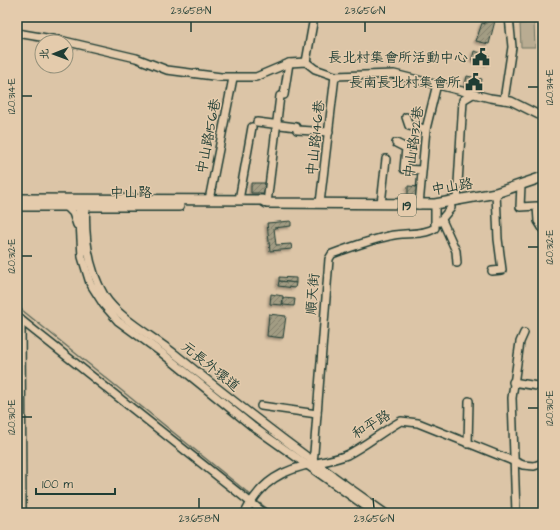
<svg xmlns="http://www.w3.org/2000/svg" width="560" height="530" viewBox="0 0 560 530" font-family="'Architects Daughter','LXGW WenKai TC',sans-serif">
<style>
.grass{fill:url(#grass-dots);stroke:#6c7463}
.garden{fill:#b9ac92;stroke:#6c7463}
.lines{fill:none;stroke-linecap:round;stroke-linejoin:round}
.stream{stroke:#606c5c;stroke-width:1.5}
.building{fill:url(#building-hatch);stroke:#1f3d34;filter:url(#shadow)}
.minor-casing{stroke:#1f3d34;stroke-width:10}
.major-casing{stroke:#1f3d34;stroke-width:12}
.minor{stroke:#e4cbac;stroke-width:7}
.major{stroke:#e4cbac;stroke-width:9}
.ticks{fill:none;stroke:#1f3d34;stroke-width:1.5}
.labels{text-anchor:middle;stroke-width:3;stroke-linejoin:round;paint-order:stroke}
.shield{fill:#e4cbac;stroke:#5a6858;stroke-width:1}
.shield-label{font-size:13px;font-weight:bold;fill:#1f3d34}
.poi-label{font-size:14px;fill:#1f3d34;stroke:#e4cbac;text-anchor:end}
.street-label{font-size:14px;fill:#1f3d34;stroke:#e4cbac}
.neatline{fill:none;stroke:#1f3d34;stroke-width:1.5}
.ticks-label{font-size:10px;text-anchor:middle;fill:#1f3d34}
</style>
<defs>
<pattern id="grass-dots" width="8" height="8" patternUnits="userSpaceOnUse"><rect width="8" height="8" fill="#b9ac92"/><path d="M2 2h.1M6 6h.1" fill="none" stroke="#968d78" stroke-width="1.8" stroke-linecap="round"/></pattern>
<pattern id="building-hatch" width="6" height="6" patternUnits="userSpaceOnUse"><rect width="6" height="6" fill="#a29c83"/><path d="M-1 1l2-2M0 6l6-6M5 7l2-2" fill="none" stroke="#83806c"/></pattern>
<filter id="shadow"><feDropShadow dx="-2" dy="2" stdDeviation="1" flood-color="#0004"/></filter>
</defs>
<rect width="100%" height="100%" fill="#dcc5a7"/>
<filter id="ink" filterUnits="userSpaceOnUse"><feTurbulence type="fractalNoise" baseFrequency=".025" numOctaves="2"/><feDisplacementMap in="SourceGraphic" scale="8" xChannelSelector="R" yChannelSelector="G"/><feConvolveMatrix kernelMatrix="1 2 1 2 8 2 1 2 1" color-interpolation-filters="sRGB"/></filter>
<g filter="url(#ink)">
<path class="grass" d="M511,17H539L538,22L512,23Z"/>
<path class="garden" d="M534,23L535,47H521L520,24Z"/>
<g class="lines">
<g class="stream">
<path d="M17,306L252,496"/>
<path d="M257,501L273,513"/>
</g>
</g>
<g class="building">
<path d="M484,17H496L489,44L476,41L482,23L485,24Z"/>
<path d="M474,51L489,55L487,64L472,60Z"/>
<path d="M467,76L482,79L480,88L465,85Z"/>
<path d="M251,183H266L265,193H251Z"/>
<path d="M408,186L420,187L417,201H408Z"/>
<path d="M291,221V226L274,228L276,245L291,244L292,249L270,251L267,223Z"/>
<path d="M279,277L296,278V283L279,281Z"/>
<path d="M279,281L296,283L295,288L278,286Z"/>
<path d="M271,294L283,296L282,305L270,304Z"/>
<path d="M283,298L295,299L294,306L283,305Z"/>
<path d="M269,314L286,316L283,338L267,336Z"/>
</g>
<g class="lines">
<g class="minor-casing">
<g id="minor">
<path d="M17,33L64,41L136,58L167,70L221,77H256L289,63L306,62L315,69L335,76L394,74L490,98L511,101L543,117"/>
<path d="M306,62L313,23"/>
<path d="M284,95L289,63"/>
<path d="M504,100L512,47L509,17"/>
<path d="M406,117L409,126L426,129"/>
<path d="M257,122L296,127"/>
<path d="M297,130L329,132"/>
<path d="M396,143L406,148L404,169L421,170"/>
<path d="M521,185L520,207L537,206L538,221L543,229"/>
<path d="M209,200L233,78"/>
<path d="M239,200L252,127"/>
<path d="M457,200L463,100L473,94"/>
<path d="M86,201C84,233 87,267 104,295C119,319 153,336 175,354C244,410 313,463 385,513"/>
<path d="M79,203L82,257L90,283L104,305L118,321L162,353L252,426L375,513"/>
<path d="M267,203L280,96"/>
<path d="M320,203L335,76"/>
<path d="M381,204L386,159"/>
<path d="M65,205L73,213L77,225"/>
<path d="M419,205L426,129L437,84"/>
<path d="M442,220L456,251L457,263"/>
<path d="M439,222L451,208L450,201"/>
<path d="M492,271L502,270L498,239L496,193"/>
<path d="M17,315L21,320L264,513"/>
<path d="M21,320L22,513"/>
<path d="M513,382L543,387"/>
<path d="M261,406L317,414"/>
<path d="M468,444L469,401"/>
<path d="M311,463L313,462L314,453L329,259L332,254C351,247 370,240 389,236C404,232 423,236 435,228V204"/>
<path d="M245,513C261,481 283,469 317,463C327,461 337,459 347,455C365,446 383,431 401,421L418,423L523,465L534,466L543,463"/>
<path d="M516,513L512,398L520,342L524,333"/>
</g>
</g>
<g class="major-casing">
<g id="major">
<path d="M17,199L262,200L267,203L435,204L496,193L543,177"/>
<path d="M17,206H179"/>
</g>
</g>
<use href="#minor" class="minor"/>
<use href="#major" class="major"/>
</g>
</g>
<path class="ticks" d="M191,22V32M365,22V32M528,87H538M22,96H32M528,247H538M22,256H32M528,408H538M22,417H32M199,498V508M373,498L374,508"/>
<defs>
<g id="civic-bare" transform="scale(1.38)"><path d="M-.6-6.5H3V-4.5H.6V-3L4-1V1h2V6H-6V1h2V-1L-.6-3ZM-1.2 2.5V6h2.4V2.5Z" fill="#1f3d34" stroke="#e4cbac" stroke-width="2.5" paint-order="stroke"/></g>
</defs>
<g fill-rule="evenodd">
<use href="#civic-bare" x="481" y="57"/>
<use href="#civic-bare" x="474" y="82"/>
</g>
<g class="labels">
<rect class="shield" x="398" y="194" width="18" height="22" rx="3"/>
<g class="shield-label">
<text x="407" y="210">19</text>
</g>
<g class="poi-label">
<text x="468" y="62">長北村集會所活動中心</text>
<text x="461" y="87">長南長北村集會所</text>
</g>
<g class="street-label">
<text transform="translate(208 136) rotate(-79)" y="5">中山路156巷</text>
<text transform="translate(315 138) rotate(-84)" y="5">中山路146巷</text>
<text transform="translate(413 142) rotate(-82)" y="5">中山路132巷</text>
<text transform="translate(452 186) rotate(-9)" y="5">中山路</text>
<text x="131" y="197">中山路</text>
<text transform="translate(312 294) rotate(-85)" y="5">順天街</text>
<text transform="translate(211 366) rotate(39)" y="5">元長外環道</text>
<text transform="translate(371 424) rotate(-31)" y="5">和平路</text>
</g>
</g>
<rect width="560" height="530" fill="none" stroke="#e4cbac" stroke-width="44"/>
<g transform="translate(54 54) rotate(269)"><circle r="19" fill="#e4cbac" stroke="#95927c"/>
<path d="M0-3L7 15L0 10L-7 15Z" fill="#1f3d34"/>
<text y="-6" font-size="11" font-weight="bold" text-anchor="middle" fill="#1f3d34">北</text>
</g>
<path d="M36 488v6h79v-6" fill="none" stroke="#1f3d34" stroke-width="2"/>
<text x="42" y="488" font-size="12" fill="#1f3d34" stroke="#e4cbac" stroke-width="3" paint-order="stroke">100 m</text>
<rect x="22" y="22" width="516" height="486" class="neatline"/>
<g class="ticks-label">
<text x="191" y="14">23.658°N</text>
<text x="365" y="14">23.656°N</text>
<text transform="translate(549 87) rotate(-90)" y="4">120.314°E</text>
<text transform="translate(11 96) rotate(-90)" y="4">120.314°E</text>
<text transform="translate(549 247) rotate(-90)" y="4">120.312°E</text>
<text transform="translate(11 256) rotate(-90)" y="4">120.312°E</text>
<text transform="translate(549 408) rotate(-90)" y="4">120.310°E</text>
<text transform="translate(11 417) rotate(-90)" y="4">120.310°E</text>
<text x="199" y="522">23.658°N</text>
<text x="374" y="522">23.656°N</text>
</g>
</svg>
